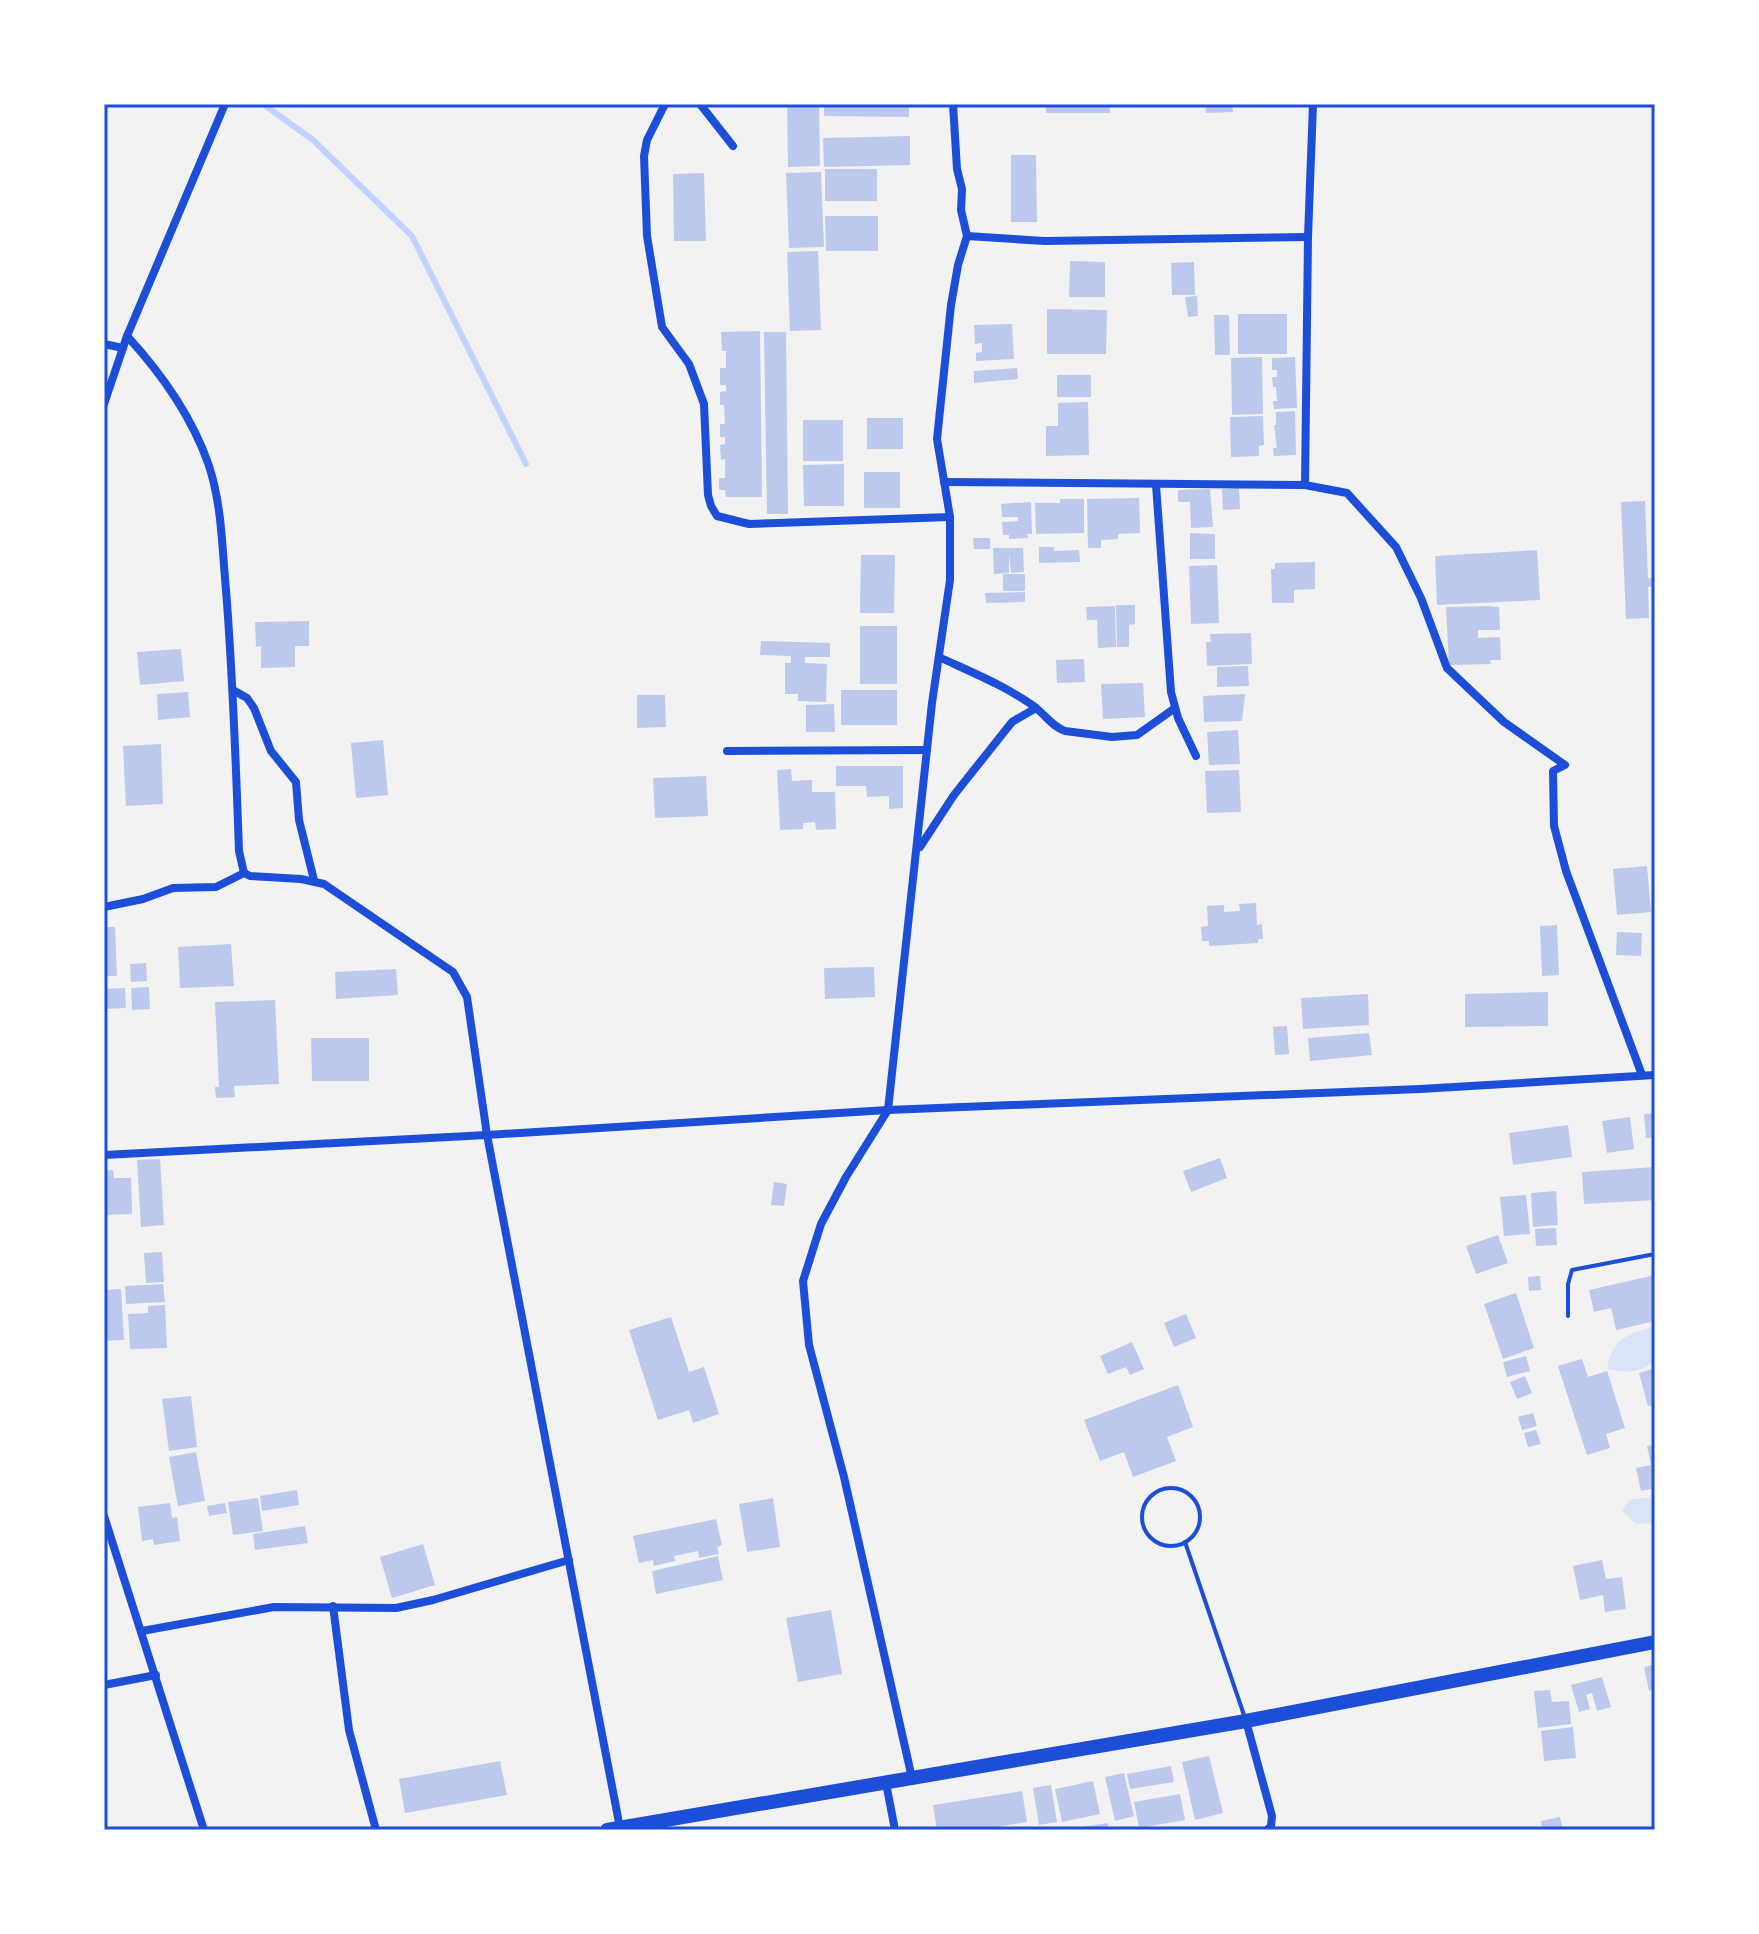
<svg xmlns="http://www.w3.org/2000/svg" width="1759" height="1934" viewBox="0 0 1759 1934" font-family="Lora,serif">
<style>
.green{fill:#dbe4f7}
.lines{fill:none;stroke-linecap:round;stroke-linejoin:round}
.stream{stroke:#bfd3fe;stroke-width:6}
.building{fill:#bdc9ec}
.service{stroke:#1d4ed8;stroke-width:4}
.minor{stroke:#1d4ed8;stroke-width:8}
.primary{stroke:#1d4ed8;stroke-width:14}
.neatline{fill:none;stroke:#1d4ed8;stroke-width:3}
</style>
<rect width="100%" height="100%" fill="#f2f2f2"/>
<g class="green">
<path d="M1655,1326V1361C1640,1373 1624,1374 1607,1368C1614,1337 1627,1335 1655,1326Z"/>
<path d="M1655,1496V1523L1636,1524L1622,1511L1630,1500Z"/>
</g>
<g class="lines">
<path class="stream" d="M263,104L313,140L412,236L526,464"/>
</g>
<g class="building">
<path d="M787,104H819L820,166L788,167Z"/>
<path d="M824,104H909V117L824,116Z"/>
<rect x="1046" y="104" width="64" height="9"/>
<path d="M1205,104H1232L1233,112L1206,113Z"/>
<path d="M910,136V165L824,167L823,138Z"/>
<path d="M1011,155H1036L1037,222H1011Z"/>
<rect x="825" y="169" width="52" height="32"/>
<path d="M821,172L824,247L789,248L786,173Z"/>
<path d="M704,173L706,241H674L673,174Z"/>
<path d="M825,216H878V251H826Z"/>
<path d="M818,251L821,330L790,331L787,252Z"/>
<path d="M1070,261L1105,262V297H1069Z"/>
<path d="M1194,262L1195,295H1172L1171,263Z"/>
<path d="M1197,296L1198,316L1188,317L1185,297Z"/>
<path d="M1047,309L1107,310L1106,354H1047Z"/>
<rect x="1238" y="314" width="49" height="40"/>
<path d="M1214,315H1229L1230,355H1215Z"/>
<path d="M1012,324L1014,359L976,361V353L982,352V343L975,344L974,325Z"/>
<path d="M760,331L762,497H726L725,490H719V478H725V459L721,460L720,445L725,444V437H720V424H725L724,405H720V392L726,391V385H720V368H726V351H722L721,332Z"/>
<path d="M764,332H786L788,514H767Z"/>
<path d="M1262,357L1263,414L1232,415L1231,358Z"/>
<path d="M1295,357L1297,408L1274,409L1273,401H1277L1276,387H1273L1272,377H1277V370H1272V358Z"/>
<path d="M1017,368L1018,379L974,383V371Z"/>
<rect x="1057" y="375" width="34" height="22"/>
<path d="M1088,402L1089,455L1046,456V426H1058V403Z"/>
<path d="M1295,411L1296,455L1274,456L1273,448H1277L1274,425H1276V412Z"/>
<path d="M1263,416L1264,445L1259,446V456L1231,457L1230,417Z"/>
<rect x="867" y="418" width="36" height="31"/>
<rect x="803" y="420" width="40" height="41"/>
<path d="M844,464V506H804L803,465Z"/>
<rect x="864" y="472" width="36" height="36"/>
<path d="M1239,488L1240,509L1223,510L1222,489Z"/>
<path d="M1210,489L1213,527L1191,528L1190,502H1178V490Z"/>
<path d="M1139,498L1140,533L1118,534V539L1101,540V548H1088L1087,499Z"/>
<path d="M1060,499H1084V533L1036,534L1035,503H1060Z"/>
<path d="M1645,501L1648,578H1655V586L1648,587L1649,618L1626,619L1621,502Z"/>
<path d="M1031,502L1032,534H1027L1028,538L1009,539V535H1003L1002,522L1018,521V517H1002L1001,504Z"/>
<path d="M1190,533L1215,534V559H1190Z"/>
<path d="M973,538H990V549H974Z"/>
<path d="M1039,547H1054V551L1079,550L1080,562L1039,563Z"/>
<path d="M993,548H1023L1024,572L1011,573L1009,553V573L994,574Z"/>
<path d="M1537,550L1540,600L1437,605L1435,556Z"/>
<path d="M861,555H895L894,613H860Z"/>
<path d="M1315,562V589L1294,590V603H1272L1271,569H1275V563Z"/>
<path d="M1217,565L1219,623L1191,624L1189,566Z"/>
<rect x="1003" y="574" width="22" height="17"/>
<path d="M1025,592V602L986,603L985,593Z"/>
<path d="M1116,605H1135V624L1129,625V647H1117Z"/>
<path d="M1115,606L1116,647L1098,648L1097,620H1087L1086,607Z"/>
<path d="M1488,606L1499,607L1500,630H1478V638L1500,637L1501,660H1490L1491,664L1449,665L1446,607Z"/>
<path d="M309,621V646H295V667L261,668V646L256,647L255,622Z"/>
<rect x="860" y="626" width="37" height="58"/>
<path d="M1251,633L1252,664L1207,666L1206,642H1211L1210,634Z"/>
<path d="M761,641L830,643V657H805V663L827,664L826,702L798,701V694H785V663H791V656L760,655Z"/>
<path d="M181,649L184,681L140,685L137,652Z"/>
<path d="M1084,659L1085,682L1057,683L1056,660Z"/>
<path d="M1248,666L1249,686L1217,687V667Z"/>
<path d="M1143,683L1145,717L1103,719L1101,684Z"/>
<rect x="841" y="690" width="56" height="35"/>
<path d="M188,692L190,717L158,720L157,694Z"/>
<path d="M1245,694L1242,721L1204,722L1203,696Z"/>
<path d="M637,695H665L666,727L637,728Z"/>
<path d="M834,704L835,732H806V705Z"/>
<path d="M1238,730L1240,764L1209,765L1207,732Z"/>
<path d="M383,740L388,795L356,798L351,743Z"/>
<path d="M161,744L163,804L126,806L123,746Z"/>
<path d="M836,766H903V808L889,809V796L867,797L866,786H836Z"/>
<path d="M791,769L792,781L812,780V792H835L836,829L816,830L815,822L803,823V829L780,830L777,770Z"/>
<path d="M1239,770L1241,812L1207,813L1205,771Z"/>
<path d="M706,776L708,816L655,818L653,778Z"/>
<path d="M1647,866L1651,912L1617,915L1613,869Z"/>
<path d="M1256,903L1257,925L1262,924L1263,939H1258V943L1209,946V941H1202L1201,927L1208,926L1207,906L1224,905V912L1240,911L1239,904Z"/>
<path d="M1557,925L1559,975L1542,976L1540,926Z"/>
<path d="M104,927H115L117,976H104Z"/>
<path d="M1617,932L1642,933L1641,956L1616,955Z"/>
<path d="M231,944L234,986L180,988L178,947Z"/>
<path d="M146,963L147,981L131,982L130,964Z"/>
<path d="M874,967L875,997L825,999L824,968Z"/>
<path d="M396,969L398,995L336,999L335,972Z"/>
<path d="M149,987L150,1009L132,1010L131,988Z"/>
<path d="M125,988L126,1008L104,1009V989Z"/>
<path d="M1548,992V1026L1465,1027V994Z"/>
<path d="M1368,994L1369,1025L1303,1029L1301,998Z"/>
<path d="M275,1000L279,1084L234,1086L235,1097L216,1098L215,1087H219L215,1002Z"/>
<path d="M1287,1026L1289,1054L1275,1055L1273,1027Z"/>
<path d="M1369,1033L1372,1055L1310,1061L1308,1038Z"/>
<path d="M311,1038H369V1081H312Z"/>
<path d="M1655,1113V1137L1646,1138L1644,1114Z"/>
<path d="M1630,1117L1634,1149L1607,1153L1602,1121Z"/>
<path d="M1568,1125L1572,1157L1513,1165L1509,1133Z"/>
<path d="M1220,1158L1227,1178L1191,1192L1183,1171Z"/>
<path d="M160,1159L164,1225L141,1227L137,1160Z"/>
<path d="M1655,1167V1200L1584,1204L1582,1172Z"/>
<path d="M113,1170L114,1178H131L132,1214L104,1215V1171Z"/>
<path d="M774,1182L787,1184L784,1206L771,1205Z"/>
<path d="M1556,1191L1558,1225L1533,1227L1531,1193Z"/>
<path d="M1526,1195L1530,1234L1504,1236L1500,1197Z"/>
<path d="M1556,1228L1557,1245L1536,1246L1535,1229Z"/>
<path d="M1498,1235L1508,1263L1476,1274L1466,1246Z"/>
<path d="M162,1252L164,1282L146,1283L144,1253Z"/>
<path d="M1655,1275V1321L1616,1330L1611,1308L1594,1312L1589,1290Z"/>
<path d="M1540,1276L1541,1290L1529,1291L1528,1277Z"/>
<path d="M163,1284L165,1302L126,1304L125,1286Z"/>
<path d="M121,1289L124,1340L104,1341V1290Z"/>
<path d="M1516,1293L1534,1348L1503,1359L1484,1304Z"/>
<path d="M165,1305L167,1348L130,1349L128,1314L148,1313V1306Z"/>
<path d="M1186,1314L1196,1338L1174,1347L1164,1323Z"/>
<path d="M671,1317L689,1372L704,1367L719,1414L693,1423L689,1410L658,1420L629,1330Z"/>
<path d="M1132,1342L1144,1369L1130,1375L1126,1367L1108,1374L1100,1356Z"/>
<path d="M1526,1356L1530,1371L1507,1377L1503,1362Z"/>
<path d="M1582,1359L1588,1377L1607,1371L1625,1428L1606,1434L1610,1448L1587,1455L1558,1366Z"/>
<path d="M1655,1368V1405L1648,1406L1639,1373Z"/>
<path d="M1525,1376L1532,1393L1517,1399L1510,1382Z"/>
<path d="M1178,1385L1193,1427L1167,1437L1176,1461L1133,1477L1124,1452L1100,1461L1084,1420Z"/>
<path d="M191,1396L197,1447L169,1451L162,1399Z"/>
<path d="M1533,1413L1537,1426L1522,1430L1518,1417Z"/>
<path d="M1536,1430L1541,1444L1528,1447L1524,1433Z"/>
<path d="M1655,1445V1488L1641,1491L1636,1468L1651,1465L1647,1446Z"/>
<path d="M196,1452L205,1501L178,1506L169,1457Z"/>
<path d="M297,1490L299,1505L262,1511L260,1496Z"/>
<path d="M258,1498L263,1531L233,1535L228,1502Z"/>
<path d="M773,1498L780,1547L747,1552L739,1504Z"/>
<path d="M170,1503L172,1518L177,1517L180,1541L154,1545L153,1539L142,1541L138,1507Z"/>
<path d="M225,1503L227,1513L209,1516L207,1506Z"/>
<path d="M716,1519L722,1545L717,1547L719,1554L699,1558L698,1551L674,1556L675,1561L654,1566L653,1560L639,1563L633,1536Z"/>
<path d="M305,1526L308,1543L255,1550L253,1534Z"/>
<path d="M423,1544L435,1585L392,1598L380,1557Z"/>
<path d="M718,1556L723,1580L656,1594L652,1571Z"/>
<path d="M1602,1560L1606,1579L1622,1577L1626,1609L1605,1612L1603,1595L1580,1600L1573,1566Z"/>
<path d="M831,1610L842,1674L798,1682L786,1618Z"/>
<path d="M1655,1664V1689L1649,1691L1644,1667Z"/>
<path d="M1602,1677L1611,1707L1597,1711L1592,1693L1586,1695L1590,1709L1579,1712L1571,1685Z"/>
<path d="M1550,1690L1552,1702L1569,1701L1571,1724L1538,1728L1534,1691Z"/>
<path d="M1573,1727L1576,1758L1544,1761L1541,1731Z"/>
<path d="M1209,1756L1223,1813L1195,1820L1182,1762Z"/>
<path d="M500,1761L507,1795L405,1813L399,1779Z"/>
<path d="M1171,1766L1174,1782L1130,1789L1127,1774Z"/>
<path d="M1124,1773L1134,1816L1115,1821L1105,1777Z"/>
<path d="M1093,1781L1100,1814L1062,1822L1055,1789Z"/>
<path d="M1051,1785L1057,1822L1039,1825L1033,1788Z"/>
<path d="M1022,1791L1027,1822L975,1830H937L933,1805Z"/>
<path d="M1180,1794L1185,1820L1139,1828L1134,1802Z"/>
<path d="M1560,1817L1563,1830H1542L1541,1821Z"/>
<path d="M1108,1823L1109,1830H1074V1828Z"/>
</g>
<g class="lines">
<g class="service">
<path d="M1568,1316V1284L1572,1270L1655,1254"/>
<circle cx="1171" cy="1517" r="29"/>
<path d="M1185,1542L1245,1718"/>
</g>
<g class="minor">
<path d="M665,104L647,140L644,156L647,236L662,327L689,364L704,404L708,495L711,506L717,516L749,524L950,517"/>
<path d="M700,104L733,146"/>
<path d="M967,236L1045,241L1308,237"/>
<path d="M127,336C161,373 191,415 208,463C222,503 222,548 226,590C233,677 236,764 239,851L244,873"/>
<path d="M104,344L123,348"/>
<path d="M104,404L127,336L225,104"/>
<path d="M944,482L1305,485L1347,493L1396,547L1421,598L1447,668L1504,722L1565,765L1553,771L1554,826L1566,871L1642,1075"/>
<path d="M1156,485L1171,692L1178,718L1196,756"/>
<path d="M1305,485L1308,237L1313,104"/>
<path d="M939,657C971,672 1006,686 1035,707C1045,715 1053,727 1065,731L1112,737L1137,735L1175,708"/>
<path d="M233,690L247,698L254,708L271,751L296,782L299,820L314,880"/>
<path d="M727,751L927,750"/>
<path d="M920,847L954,795L1012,722L1036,708"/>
<path d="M104,907L143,899L173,888L216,887L244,873L250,876L301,879L324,884L453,972L467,997L487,1135L620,1828"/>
<path d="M104,1155L487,1135L888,1110L1420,1089L1655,1075"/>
<path d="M104,1516L204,1830"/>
<path d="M333,1606L349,1730L376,1830"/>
<path d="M142,1631L274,1607L396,1608L433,1600L569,1560"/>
<path d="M104,1685L156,1675"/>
<path d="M1246,1721L1272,1816L1271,1826L1267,1830"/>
<path d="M912,1778L844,1477L809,1345L803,1281L821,1224L846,1177L888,1110L932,703L950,580V517L937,439L951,305L958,265L967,236L961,210L962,189L957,169L953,104"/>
<path d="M886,1783L895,1830"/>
</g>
<path class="primary" d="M607,1830L1246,1721L1655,1642"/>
</g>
<rect width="1759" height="1934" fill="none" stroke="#ffffff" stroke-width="212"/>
<rect x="106" y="106" width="1547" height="1722" class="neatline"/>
</svg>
